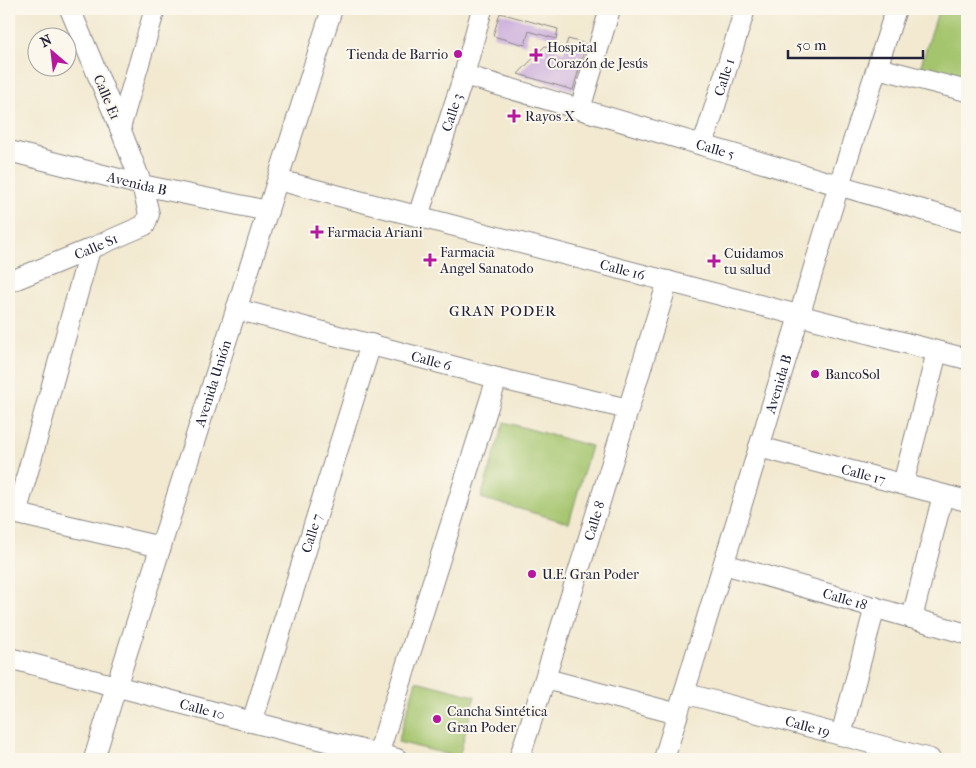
<svg xmlns="http://www.w3.org/2000/svg" width="976" height="768" viewBox="0 0 976 768" font-family="'IM FELL French Canon',serif">
<style>
.green{fill:#a4c56d;stroke:#637454}
.building{fill:#caacdc}
.lines{fill:none;stroke-linecap:round;stroke-linejoin:round}
.minor-casing{stroke:#8a8686;stroke-width:22}
.minor{stroke:#fff;stroke-width:20}
.poi-dot{fill:#b5179e;stroke:#fbf7ec;stroke-width:2}
.labels{text-anchor:middle;stroke-width:4;stroke-linejoin:round;paint-order:stroke}
.poi-label{font-size:14px;fill:#22223b;stroke:#fbf7ec;text-anchor:start}
.street-label{font-size:14px;fill:#22223b;stroke:#fbf7ec}
.neighbourhood-label{font-size:15px;letter-spacing:1px;fill:#22223b;stroke:#fbf7ec}
</style>
<rect width="100%" height="100%" fill="#fbf7ec"/>
<filter id="ink" filterUnits="userSpaceOnUse"><feTurbulence type="fractalNoise" baseFrequency=".02" numOctaves="2"/><feDisplacementMap in="SourceGraphic" scale="10" xChannelSelector="R" yChannelSelector="G"/><feConvolveMatrix kernelMatrix="1 2 1 2 8 2 1 2 1" color-interpolation-filters="sRGB"/></filter>
<filter id="wash" filterUnits="userSpaceOnUse"><feTurbulence type="fractalNoise" baseFrequency=".0096" numOctaves="4" result="noise"/><feDisplacementMap in="SourceGraphic" scale="20" xChannelSelector="R" yChannelSelector="G"/><feGaussianBlur stdDeviation="1.12" result="paint"/><feColorMatrix in="noise" values="0 0 0 0 0 0 0 0 0 0 0 0 0 0 0 0 0 1.4 0 .05"/><feComposite in="paint" operator="in"/></filter>
<g filter="url(#wash)">
<rect width="100%" height="100%" fill="#f2e9d0"/>
<g class="green">
<path d="M939,9H967V81L919,71Z"/>
<path d="M504,422L591,446L569,523L481,498Z"/>
<path d="M416,681L475,696L459,757L398,742Z"/>
</g>
<g id="blocks">
<g class="building">
<path d="M500,13L558,29L556,39L529,31L525,45L493,36Z"/>
<path d="M568,39L586,44L573,90L518,74L545,46L564,52Z"/>
</g>
</g>
</g>
<g filter="url(#ink)">
<use href="#blocks" fill-opacity="0" stroke="#8a8686" stroke-width="1"/>
<g class="lines">
<g class="minor-casing">
<g id="minor">
<path d="M878,68L967,91"/>
<path id="s1" d="M464,75L967,223"/>
<path d="M580,109L610,9"/>
<path d="M120,128L155,9"/>
<path id="s2" d="M703,145L745,9"/>
<path id="s3" d="M9,151L142,185L268,211"/>
<path id="s4" d="M278,180L967,359"/>
<path id="s5" d="M418,216L464,75L482,9"/>
<path id="s6" d="M9,282L90,249L145,225L149,214L142,185L120,128L70,9"/>
<path id="s7" d="M236,309L497,378L628,409"/>
<path id="s8" d="M759,447L967,501"/>
<path d="M903,484L937,352"/>
<path d="M9,512L161,547"/>
<path d="M16,514L90,249"/>
<path id="s9" d="M724,564L967,634"/>
<path d="M912,618L943,495"/>
<path id="s10" d="M9,658L252,722L397,759"/>
<path d="M546,679L678,714"/>
<path id="s11" d="M684,693L930,759"/>
<path id="s12" d="M252,722L371,344"/>
<path d="M841,735L875,607"/>
<path d="M378,755L497,378"/>
<path id="s13" d="M94,759L116,687L332,9"/>
<path id="s14" d="M519,759C571,601 618,440 668,281"/>
<path id="s15" d="M664,759L839,185L896,9"/>
</g>
</g>
<use href="#minor" class="minor"/>
</g>
</g>
<g class="poi-dot">
<circle cx="458" cy="54" r="5"/>
<path d="M533.5 47.5h5v5h5v5h-5v5h-5v-5h-5v-5h5z"/>
<path d="M511.5 108.5h5v5h5v5h-5v5h-5v-5h-5v-5h5z"/>
<path d="M314.5 224.5h5v5h5v5h-5v5h-5v-5h-5v-5h5z"/>
<path d="M427.5 252.5h5v5h5v5h-5v5h-5v-5h-5v-5h5z"/>
<path d="M711.5 253.5h5v5h5v5h-5v5h-5v-5h-5v-5h5z"/>
<circle cx="815" cy="374" r="5"/>
<circle cx="532" cy="574" r="5"/>
<circle cx="437" cy="719" r="5"/>
</g>
<g class="labels">
<g class="poi-label">
<text x="547" y="52">Hospital<tspan x="547" dy="16">Corazón de Jesús</tspan></text>
<text x="448" y="59" text-anchor="end">Tienda de Barrio</text>
<text x="525" y="121">Rayos X</text>
<text x="327" y="237">Farmacia Ariani</text>
<text x="440" y="257">Farmacia<tspan x="440" dy="16">Angel Sanatodo</tspan></text>
<text x="724" y="258">Cuidamos<tspan x="724" dy="16">tu salud</tspan></text>
<text x="825" y="379">BancoSol</text>
<text x="542" y="579">U.E. Gran Poder</text>
<text x="447" y="716">Cancha Sintética<tspan x="447" dy="16">Gran Poder</tspan></text>
</g>
<g class="street-label">
<text dy="5" stroke="none"><textPath href="#s2" startOffset="71">Calle 1</textPath></text>
<text transform="translate(107 97) rotate(67)" y="5">Calle E1</text>
<text dy="5" stroke="none"><textPath href="#s5" startOffset="109">Calle 3</textPath></text>
<text dy="5" stroke="none"><textPath href="#s1" startOffset="262">Calle 5</textPath></text>
<text dy="5" stroke="none"><textPath href="#s3" startOffset="132">Avenida B</textPath></text>
<text dy="5" stroke="none"><textPath href="#s6" startOffset="94">Calle S1</textPath></text>
<text dy="5" stroke="none"><textPath href="#s4" startOffset="356">Calle 16</textPath></text>
<text dy="5" stroke="none"><textPath href="#s7" startOffset="202">Calle 6</textPath></text>
<text dy="5" stroke="none"><textPath href="#s15" startOffset="392">Avenida B</textPath></text>
<text dy="5" stroke="none"><textPath href="#s13" startOffset="394">Avenida Unión</textPath></text>
<text dy="5" stroke="none"><textPath href="#s8" startOffset="108">Calle 17</textPath></text>
<text dy="5" stroke="none"><textPath href="#s14" startOffset="250">Calle 8</textPath></text>
<text dy="5" stroke="none"><textPath href="#s12" startOffset="198">Calle 7</textPath></text>
<text dy="5" stroke="none"><textPath href="#s9" startOffset="126">Calle 18</textPath></text>
<text dy="5" stroke="none"><textPath href="#s10" startOffset="200">Calle 10</textPath></text>
<text dy="5" stroke="none"><textPath href="#s11" startOffset="128">Calle 19</textPath></text>
</g>
<g class="neighbourhood-label">
<text x="503" y="316">GRAN PODER</text>
</g>
</g>
<rect width="976" height="768" fill="none" stroke="#fbf7ec" stroke-width="30"/>
<g transform="translate(52 52) rotate(332)"><circle r="24" fill="#fbf7ec" stroke="#a4a2a5"/>
<path d="M0-4L9 19L0 12L-9 19Z" fill="#b5179e"/>
<text y="-8" font-size="14" font-weight="bold" text-anchor="middle" fill="#22223b">N</text>
</g>
<path d="M788 50v8h135v-8" fill="none" stroke="#22223b" stroke-width="2.5"/>
<text x="796" y="50" font-size="15" fill="#22223b" stroke="#fbf7ec" stroke-width="4" paint-order="stroke">50 m</text>
</svg>
